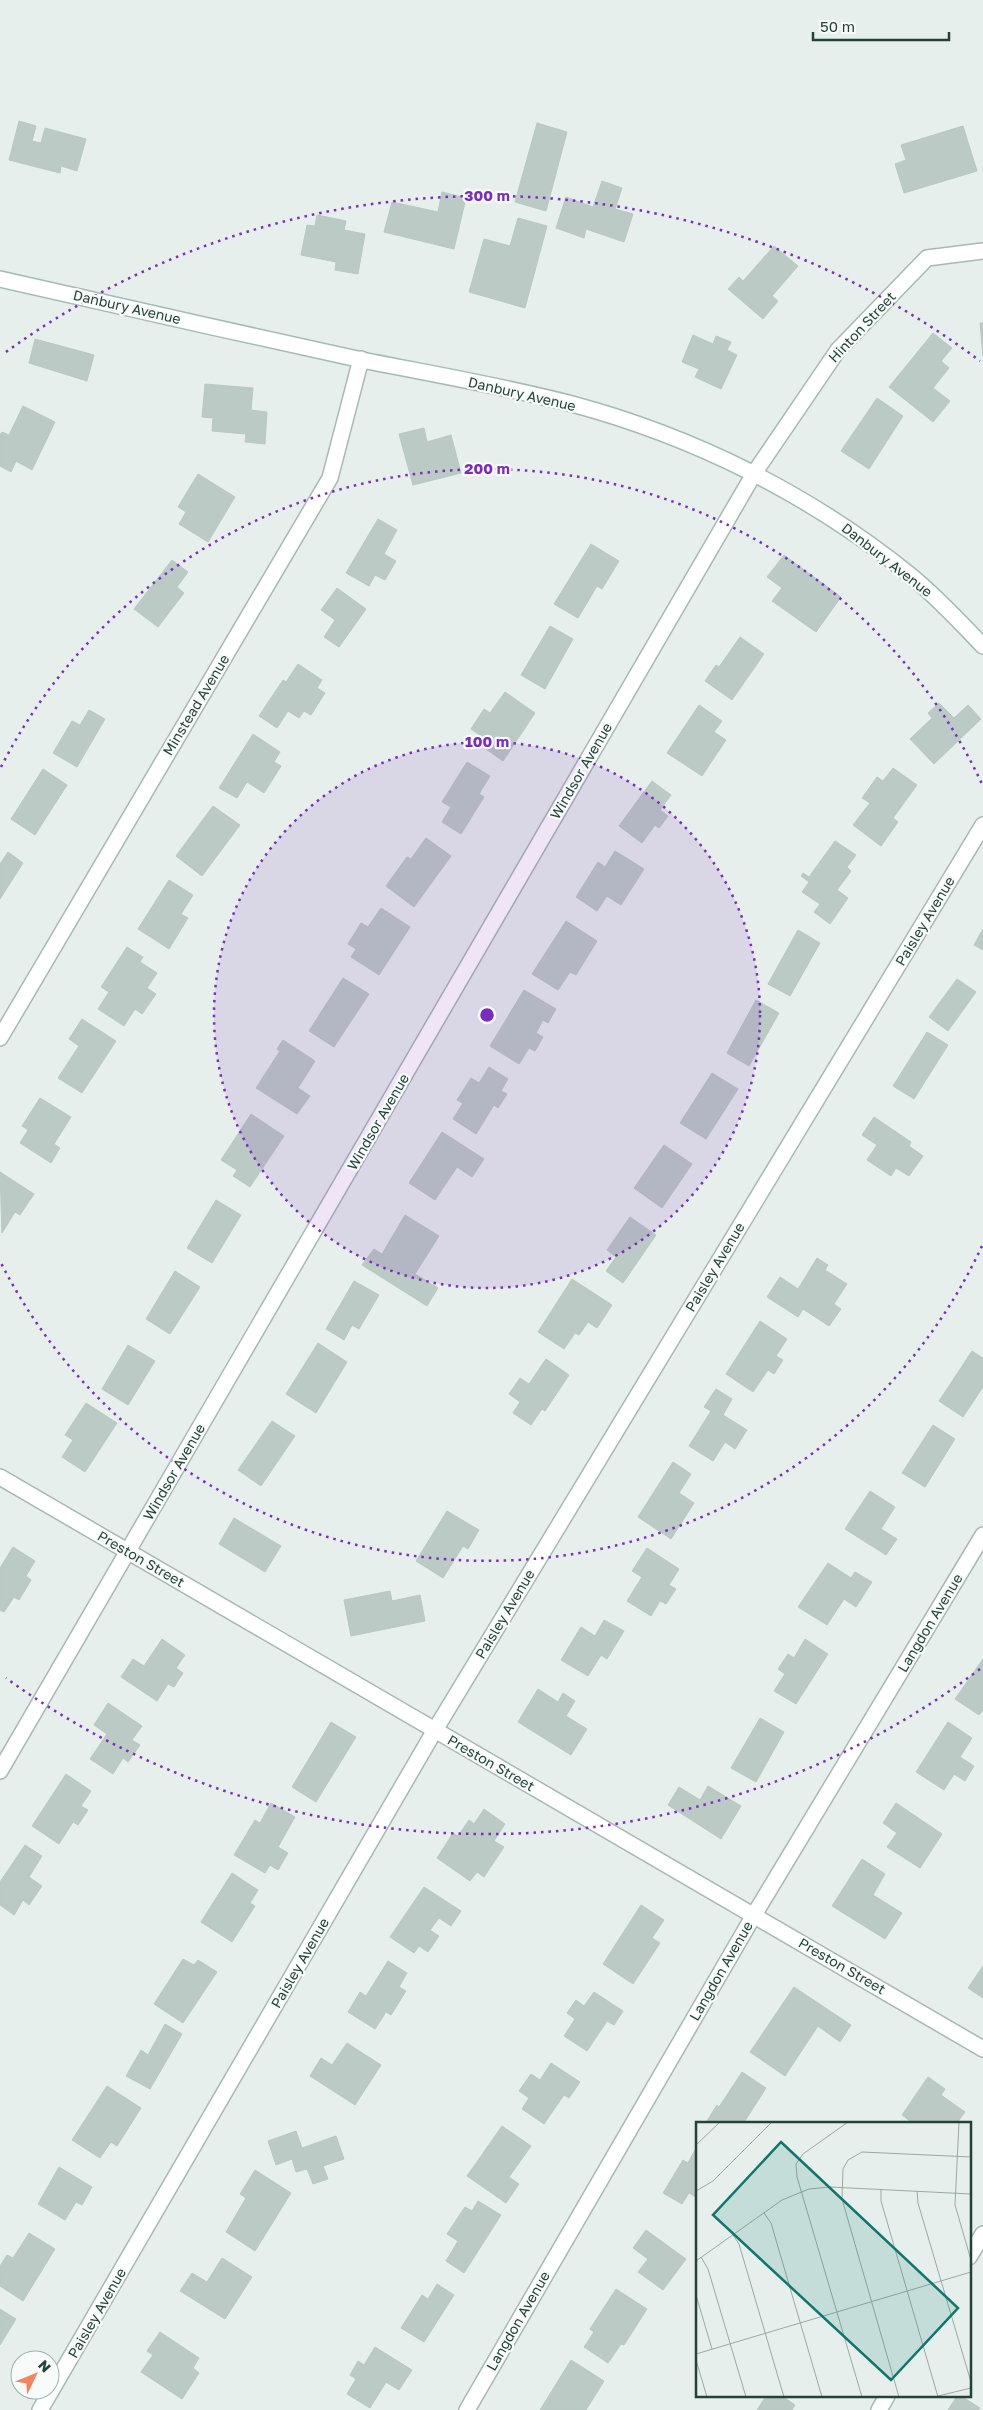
<svg xmlns="http://www.w3.org/2000/svg" width="983" height="2410" viewBox="0 0 983 2410" font-family="'Golos Text',sans-serif">
<style>
.building{fill:#bbcac4;stroke:#b8c9c2}
.lines{fill:none;stroke-linecap:round;stroke-linejoin:round}
.street-casing{stroke:#a8b8b2;stroke-width:18}
.secondary-casing{stroke:#a4bbb3;stroke-width:18}
.street{stroke:#fff;stroke-width:15}
.secondary{stroke:#fff;stroke-width:15}
.ring{fill:none;stroke:#7b2cbf;stroke-width:2.5;stroke-dasharray:2.5 5}
.labels{text-anchor:middle;stroke-width:4.5;stroke-linejoin:round;paint-order:stroke}
.street-label{font-size:14px;fill:#24423a;stroke:#f7fbf9}
.inset-road{fill:none;stroke:#98aaa4;stroke-width:1}
.view{fill:#0f766e;fill-opacity:0.15;stroke:#0f766e;stroke-width:2.5}
.inset-edge{fill:none;stroke:#24423a;stroke-width:2.5}
.centre{fill:#7b2cbf;stroke:#f7fbf9;stroke-width:2.5}
.ring-label{font-size:15px;text-anchor:middle;font-weight:bold;fill:#7b2cbf;stroke:#f7fbf9;stroke-width:4.5;stroke-linejoin:round;paint-order:stroke}
</style>
<rect width="100%" height="100%" fill="#e6efeb"/>
<g class="building">
<path d="M19,121L36,126L32,141L41,143L45,128L86,139L77,171L61,166L60,173L9,160Z"/>
<path d="M537,123L567,132L546,211L515,202Z"/>
<path d="M963,126L977,171L904,193L895,164L906,160L901,145Z"/>
<path d="M602,181L622,188L615,209L633,214L624,242L586,229L584,238L556,228L566,197L593,207Z"/>
<path d="M442,192L466,198L454,249L384,232L392,202L438,212Z"/>
<path d="M317,215L346,221L344,230L365,234L358,274L335,270L336,262L301,255L307,225L315,226Z"/>
<path d="M518,218L547,226L525,308L469,292L484,239L510,246Z"/>
<path d="M774,246L798,266L772,296L778,301L763,319L728,289L739,277L743,281Z"/>
<path d="M980,323H983V356Z"/>
<path d="M933,333L952,348L941,361L949,368L933,388L950,401L933,422L889,387Z"/>
<path d="M693,335L713,344L716,336L731,342L727,350L737,355L721,389L695,377L699,369L682,362Z"/>
<path d="M35,339L94,355L87,381L29,363Z"/>
<path d="M205,384L253,388L251,410L267,412L265,444L245,442L246,434L212,431L213,418L202,417Z"/>
<path d="M877,398L903,416L869,469L841,451Z"/>
<path d="M23,406L55,422L32,470L16,461L11,472L0,466V435L2,432L9,435Z"/>
<path d="M424,428L427,442L451,435L461,473L413,485L399,434Z"/>
<path d="M198,474L235,497L208,542L179,524L186,512L178,507Z"/>
<path d="M378,519L397,530L384,554L396,561L385,580L375,575L369,586L346,573Z"/>
<path d="M591,544L619,561L602,589L597,586L578,618L554,604Z"/>
<path d="M784,555L841,597L816,632L772,601L782,588L767,577Z"/>
<path d="M172,560L188,572L177,587L184,593L158,627L134,609Z"/>
<path d="M337,588L366,609L339,647L324,637L335,620L321,610Z"/>
<path d="M550,626L573,639L545,689L521,675Z"/>
<path d="M740,637L764,654L732,700L705,681L716,665L719,667Z"/>
<path d="M298,664L322,680L317,688L325,693L311,715L304,711L299,718L288,711L277,728L259,716L283,680L286,682Z"/>
<path d="M505,692L535,713L503,761L476,742L481,736L471,729L484,709L490,713Z"/>
<path d="M939,703L954,718L968,705L981,719L934,764L910,739L932,718L928,713Z"/>
<path d="M699,705L722,721L714,732L726,740L702,776L667,753Z"/>
<path d="M89,710L105,719L77,767L53,753L72,721L80,725Z"/>
<path d="M253,734L280,752L274,762L281,766L264,793L247,782L237,798L219,788Z"/>
<path d="M467,762L490,776L479,794L484,797L461,834L442,822L451,807L442,802Z"/>
<path d="M893,768L917,785L893,818L898,822L881,846L853,825L870,803L862,798L877,777L883,781Z"/>
<path d="M43,769L67,785L35,835L11,819Z"/>
<path d="M652,781L671,795L660,810L668,816L659,828L655,825L642,843L619,826Z"/>
<path d="M213,806L240,825L202,876L176,856Z"/>
<path d="M426,838L451,856L414,907L386,886L407,857L411,859Z"/>
<path d="M835,841L856,855L847,867L851,871L837,890L848,898L830,924L814,912L820,904L802,892L809,882L801,876L803,873L809,877Z"/>
<path d="M615,851L644,869L621,905L607,896L597,911L576,897L598,862L605,867Z"/>
<path d="M8,852L23,863L0,899V864Z"/>
<path d="M169,880L193,895L181,914L188,918L169,949L138,929Z"/>
<path d="M381,908L410,927L379,975L351,957L356,949L348,944L361,923L368,927Z"/>
<path d="M566,921L597,941L576,975L570,972L558,990L532,974Z"/>
<path d="M983,929V950L974,945Z"/>
<path d="M798,930L820,943L790,996L768,984Z"/>
<path d="M127,947L143,957L140,962L157,973L147,988L156,994L142,1014L135,1009L124,1026L98,1009L109,992L101,987Z"/>
<path d="M343,978L369,994L334,1047L309,1031Z"/>
<path d="M957,979L976,992L948,1031L929,1017Z"/>
<path d="M524,990L556,1009L548,1023L543,1020L536,1033L543,1037L535,1051L529,1048L519,1064L490,1046Z"/>
<path d="M756,1000L779,1013L749,1066L727,1053Z"/>
<path d="M82,1019L116,1041L82,1093L58,1078L79,1046L69,1039Z"/>
<path d="M927,1032L948,1045L914,1099L893,1086Z"/>
<path d="M283,1040L315,1061L298,1088L310,1096L297,1114L256,1088L280,1051L277,1049Z"/>
<path d="M489,1067L508,1079L501,1091L507,1094L498,1108L494,1105L476,1134L453,1119L463,1103L457,1100L471,1078L479,1083Z"/>
<path d="M712,1073L738,1089L706,1139L680,1123Z"/>
<path d="M40,1098L71,1117L54,1144L60,1148L51,1163L20,1143L28,1130L22,1126Z"/>
<path d="M251,1114L284,1136L250,1187L233,1176L237,1170L221,1160Z"/>
<path d="M874,1117L911,1142L909,1146L923,1156L909,1176L896,1168L891,1176L867,1160L877,1145L862,1135Z"/>
<path d="M442,1132L484,1159L472,1177L457,1167L435,1200L409,1183Z"/>
<path d="M664,1145L692,1164L662,1208L634,1188Z"/>
<path d="M0,1172L34,1194L20,1215L15,1212L2,1233Z"/>
<path d="M216,1200L241,1215L212,1263L187,1248Z"/>
<path d="M405,1215L439,1236L415,1274L438,1288L427,1306L362,1265L374,1249L382,1254Z"/>
<path d="M630,1217L656,1235L623,1283L606,1271L616,1257L607,1250Z"/>
<path d="M817,1258L828,1265L825,1270L847,1284L834,1304L841,1309L829,1326L803,1309L798,1317L767,1297L780,1277L798,1289Z"/>
<path d="M175,1271L200,1287L170,1334L146,1319Z"/>
<path d="M572,1279L612,1305L597,1328L588,1322L579,1335L575,1333L564,1349L538,1332Z"/>
<path d="M354,1281L379,1295L359,1329L352,1325L344,1340L326,1329Z"/>
<path d="M760,1321L787,1339L776,1356L783,1360L774,1374L768,1370L753,1392L726,1374Z"/>
<path d="M318,1343L347,1362L316,1413L286,1394Z"/>
<path d="M128,1345L155,1361L128,1405L102,1389Z"/>
<path d="M972,1351L983,1358V1387L963,1417L939,1401Z"/>
<path d="M546,1359L569,1375L545,1411L542,1409L531,1425L513,1413L520,1402L509,1394L520,1378L529,1384Z"/>
<path d="M716,1389L732,1399L723,1415L747,1430L735,1449L725,1442L713,1461L689,1446L711,1411L704,1407Z"/>
<path d="M86,1403L117,1423L85,1472L62,1457L73,1440L65,1435Z"/>
<path d="M272,1421L295,1436L261,1486L238,1470Z"/>
<path d="M933,1425L955,1439L925,1487L902,1473Z"/>
<path d="M673,1462L691,1474L679,1493L694,1503L671,1539L638,1517Z"/>
<path d="M870,1491L895,1507L881,1529L897,1539L886,1555L845,1529Z"/>
<path d="M447,1511L479,1530L468,1549L463,1546L443,1578L416,1561Z"/>
<path d="M234,1518L281,1546L265,1572L219,1544Z"/>
<path d="M13,1547L35,1561L26,1576L31,1580L19,1600L14,1597L4,1612L0,1610V1568Z"/>
<path d="M647,1548L679,1569L669,1585L676,1589L666,1604L660,1601L651,1616L627,1601L642,1577L632,1571Z"/>
<path d="M828,1563L851,1578L855,1572L872,1582L856,1607L844,1599L827,1625L798,1607Z"/>
<path d="M390,1591L392,1601L420,1595L425,1621L351,1636L344,1600Z"/>
<path d="M604,1620L624,1631L607,1659L601,1655L588,1676L561,1660L581,1627L595,1636Z"/>
<path d="M162,1639L185,1655L176,1668L183,1673L174,1687L168,1684L157,1701L121,1677L133,1659L144,1666Z"/>
<path d="M805,1639L828,1654L796,1704L774,1691L785,1674L778,1669L788,1654L794,1658Z"/>
<path d="M983,1659V1710L979,1715L955,1699Z"/>
<path d="M538,1689L558,1702L563,1693L575,1701L566,1716L587,1729L571,1755L518,1722Z"/>
<path d="M108,1703L142,1726L132,1740L140,1745L128,1762L123,1758L113,1774L90,1759L107,1734L94,1725Z"/>
<path d="M760,1718L784,1732L756,1782L731,1768Z"/>
<path d="M331,1722L356,1737L316,1802L292,1787Z"/>
<path d="M948,1722L972,1738L960,1757L974,1766L965,1781L954,1774L944,1790L916,1772Z"/>
<path d="M66,1774L91,1791L81,1806L88,1810L78,1825L73,1822L59,1844L32,1826Z"/>
<path d="M708,1786L741,1806L721,1839L668,1805L679,1787L700,1800Z"/>
<path d="M271,1803L295,1817L278,1847L288,1853L278,1870L270,1865L265,1873L234,1855L255,1820L260,1823Z"/>
<path d="M896,1803L942,1834L920,1868L887,1847L897,1833L883,1823Z"/>
<path d="M484,1809L505,1824L494,1841L504,1847L484,1877L477,1872L470,1881L437,1858L453,1833L458,1836L469,1820L474,1824Z"/>
<path d="M25,1845L42,1856L29,1877L42,1886L29,1905L23,1900L14,1915L0,1905V1882Z"/>
<path d="M862,1859L885,1874L873,1895L902,1913L885,1939L832,1906Z"/>
<path d="M232,1873L258,1890L250,1903L255,1906L232,1942L201,1922Z"/>
<path d="M424,1887L461,1911L451,1926L439,1918L430,1930L439,1936L428,1952L419,1946L414,1953L390,1937Z"/>
<path d="M641,1905L664,1920L652,1938L660,1943L633,1984L603,1964Z"/>
<path d="M183,1959L194,1965L198,1960L217,1972L183,2023L154,2004Z"/>
<path d="M388,1961L407,1973L399,1987L406,1991L391,2015L386,2012L375,2029L348,2012L360,1992L366,1996Z"/>
<path d="M983,1966V1998L968,1988Z"/>
<path d="M794,1987L851,2025L840,2042L818,2026L785,2076L750,2052Z"/>
<path d="M594,1992L623,2011L614,2025L607,2021L587,2051L564,2036L575,2019L567,2013L576,2000L584,2006Z"/>
<path d="M165,2024L182,2034L150,2089L126,2076L141,2050L148,2055Z"/>
<path d="M347,2043L381,2065L355,2105L310,2076L321,2058L332,2065Z"/>
<path d="M551,2063L580,2082L569,2098L564,2095L544,2124L522,2109L529,2098L519,2091L531,2074L540,2080Z"/>
<path d="M742,2072L766,2088L743,2124H705L717,2105L719,2107Z"/>
<path d="M928,2077L945,2089L941,2095L965,2112L956,2124H914L902,2115Z"/>
<path d="M107,2086L141,2108L117,2146L111,2142L100,2158L72,2140Z"/>
<path d="M502,2126L531,2146L509,2177L519,2184L506,2203L467,2176Z"/>
<path d="M296,2131L302,2148L336,2136L344,2159L323,2166L328,2179L313,2184L307,2169L296,2172L292,2159L276,2165L268,2141Z"/>
<path d="M695,2150L697,2198L689,2193L682,2204L663,2193L683,2160L688,2163Z"/>
<path d="M59,2167L92,2187L82,2205L76,2202L65,2220L38,2204Z"/>
<path d="M255,2170L291,2193L255,2251L226,2232L246,2198L240,2194Z"/>
<path d="M478,2201L501,2215L464,2273L446,2261L458,2241L447,2234L465,2207L472,2211Z"/>
<path d="M646,2230L686,2259L663,2290L638,2272L648,2259L633,2248Z"/>
<path d="M29,2233L55,2249L23,2301L0,2286V2266L7,2255L13,2258Z"/>
<path d="M222,2258L252,2277L225,2319L180,2291L192,2273L207,2282Z"/>
<path d="M437,2284L454,2295L424,2342L401,2328L422,2295L428,2299Z"/>
<path d="M616,2289L647,2309L624,2345L621,2344L608,2363L584,2347L594,2332L590,2329Z"/>
<path d="M0,2309L16,2319L0,2345Z"/>
<path d="M160,2332L199,2358L193,2368L199,2373L182,2399L141,2372L153,2355L147,2351Z"/>
<path d="M375,2347L412,2370L399,2390L386,2382L370,2408L347,2394L356,2379L350,2375L358,2361L364,2365Z"/>
<path d="M571,2360L604,2381L586,2410H540Z"/>
<path d="M766,2396H782L795,2405L792,2410H757Z"/>
<path d="M957,2396H961L980,2408L978,2410H948Z"/>
</g>
<g class="lines">
<g class="street-casing">
<g id="street">
<path d="M0,1038L330,478L361,359"/>
<path d="M0,1477L983,2049"/>
<path d="M0,1771L755,472L838,350L927,258L983,251"/>
<path d="M969,2257L983,2234"/>
<path d="M40,2410L435,1730L983,825"/>
<path d="M467,2410L754,1915L983,1535"/>
<path d="M879,2410L887,2396"/>
</g>
</g>
<g class="secondary-casing">
<path id="secondary" d="M0,279C121,306 241,334 362,360C432,374 503,386 572,404C695,437 811,495 910,575C936,596 960,622 983,646"/>
</g>
<use href="#street" class="street"/>
<use href="#secondary" class="secondary"/>
</g>
<circle cx="487" cy="1015" r="273" fill="#7b2cbf" fill-opacity=".12"/>
<g class="ring">
<circle cx="487" cy="1015" r="273"/>
<path d="M982 1246A546 546 0 0 1 1 1263M1 767A546 546 0 0 1 982 784"/>
<path d="M980 1669A819 819 0 0 1 6 1678M6 352A819 819 0 0 1 980 361"/>
</g>
<g class="labels">
<g class="street-label">
<text transform="translate(127 307) rotate(13)" y="5">Danbury Avenue</text>
<text transform="translate(862 327) rotate(-47)" y="5">Hinton Street</text>
<text transform="translate(522 394) rotate(13)" y="5">Danbury Avenue</text>
<text transform="translate(887 560) rotate(38)" y="5">Danbury Avenue</text>
<text transform="translate(196 705) rotate(-59)" y="5">Minstead Avenue</text>
<text transform="translate(581 771) rotate(-60)" y="5">Windsor Avenue</text>
<text transform="translate(925 921) rotate(-59)" y="5">Paisley Avenue</text>
<text transform="translate(378 1122) rotate(-60)" y="5">Windsor Avenue</text>
<text transform="translate(715 1267) rotate(-59)" y="5">Paisley Avenue</text>
<text transform="translate(174 1472) rotate(-60)" y="5">Windsor Avenue</text>
<text transform="translate(141 1559) rotate(30)" y="5">Preston Street</text>
<text transform="translate(505 1614) rotate(-59)" y="5">Paisley Avenue</text>
<text transform="translate(930 1623) rotate(-59)" y="5">Langdon Avenue</text>
<text transform="translate(491 1763) rotate(30)" y="5">Preston Street</text>
<text transform="translate(300 1963) rotate(-60)" y="5">Paisley Avenue</text>
<text transform="translate(842 1966) rotate(30)" y="5">Preston Street</text>
<text transform="translate(721 1971) rotate(-60)" y="5">Langdon Avenue</text>
<text transform="translate(97 2313) rotate(-60)" y="5">Paisley Avenue</text>
<text transform="translate(518 2321) rotate(-60)" y="5">Langdon Avenue</text>
</g>
</g>
<g transform="translate(696 2122)">
<rect width="275" height="275" fill="#e6efeb"/>
<path class="inset-road" d="M152,0L107,32L100,42L101,55L166,275M263,0L259,83L275,138M0,23L24,0M185,67V79L242,275M0,69L17,59L76,0M221,69L222,81L275,260M68,91L75,101L126,275M37,113L43,122L88,275M5,135L12,147L50,275M0,139L86,78L113,67L134,65L275,72M0,173L16,227M0,232L275,150M0,238L11,275M242,274L275,266M203,275L146,77L147,47L152,38L166,30L275,35"/>
<path class="view" d="M85,20L262,186L195,258L17,93Z"/>
<rect width="275" height="275" class="inset-edge"/>
</g>
<circle cx="487" cy="1015" r="8" class="centre"/>
<g class="ring-label">
<text x="487" y="201">300 m</text>
<text x="487" y="474">200 m</text>
<text x="487" y="747">100 m</text>
</g>
<g transform="translate(35 2375) rotate(47)"><circle r="24" fill="#f7fbf9" stroke="#a3b1ad"/>
<path d="M0-4L9 19L0 12L-9 19Z" fill="#f4845f"/>
<text y="-8" font-size="14" font-weight="bold" text-anchor="middle" fill="#24423a">N</text>
</g>
<path d="M813 32v8h136v-8" fill="none" stroke="#24423a" stroke-width="2.5"/>
<text x="820" y="32" font-size="15" fill="#24423a" stroke="#f7fbf9" stroke-width="4" paint-order="stroke">50 m</text>
</svg>
